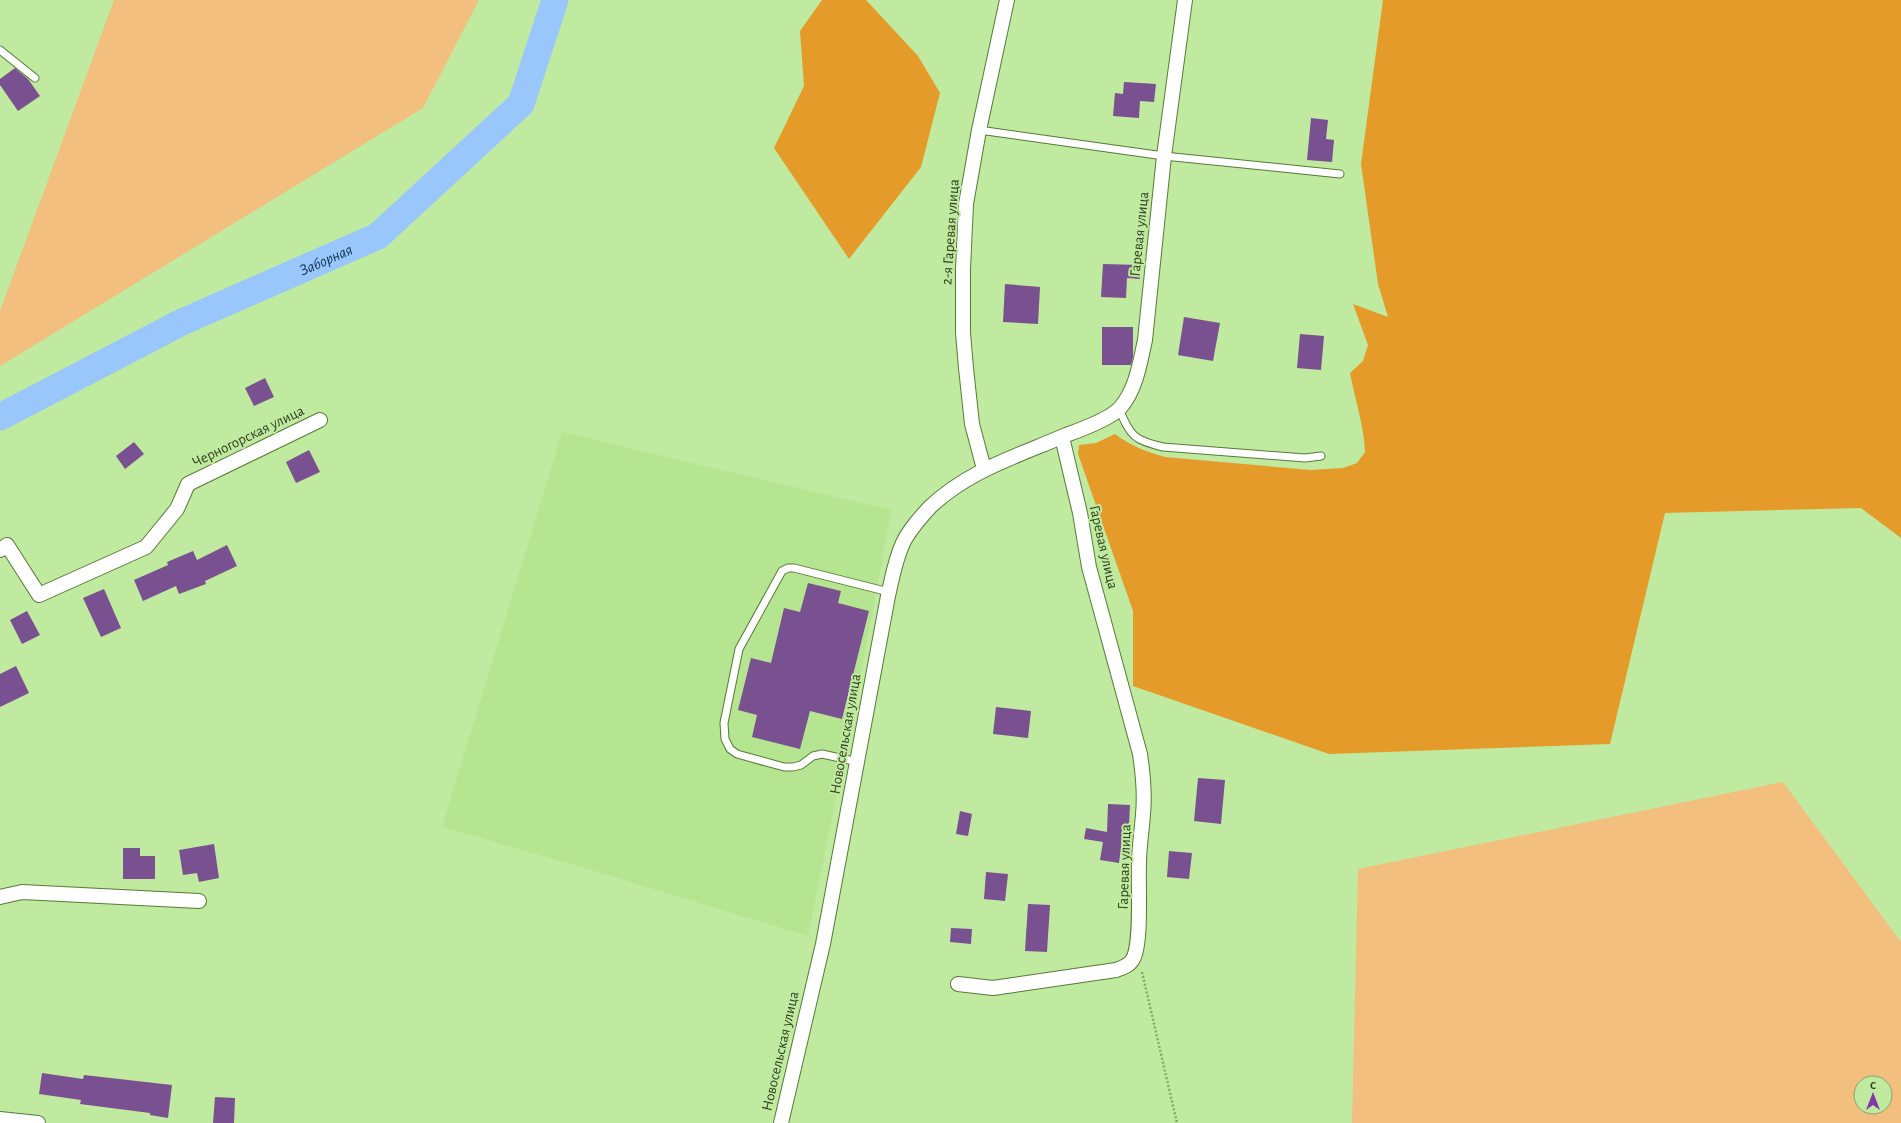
<svg xmlns="http://www.w3.org/2000/svg" width="1901" height="1123" viewBox="0 0 1901 1123" font-family="'Alegreya Sans',sans-serif">
<style>
.built{fill:#b6e592}
.green{fill:#f2bf7e;fill-rule:evenodd}
.forest{fill:#e59b29}
.lines{fill:none;stroke-linecap:round;stroke-linejoin:round}
.river{stroke:#99c7fb;stroke-width:27}
.building{fill:#795090}
.lane-casing{stroke:#567b34;stroke-width:9}
.street-casing{stroke:#567b34;stroke-width:16}
.path{stroke:#87a76e;stroke-width:2.5;stroke-dasharray:2 2;stroke-linecap:butt}
.lane{stroke:#fff;stroke-width:7}
.street{stroke:#fff;stroke-width:14}
.labels{text-anchor:middle;stroke-width:4;stroke-linejoin:round;paint-order:stroke}
.street-label{font-size:15px;fill:#2d3d1f;stroke:#c0ea9f}
.water-label{font-size:16px;font-style:italic;fill:#103051;stroke:#c0ea9f}
</style>
<rect width="100%" height="100%" fill="#c0ea9f"/>
<path class="built" d="M562,432L891,510L877,590L844,759L808,936L581,867L442,827Z"/>
<g class="green">
<path d="M114,0H479L423,108L0,366V311Z"/>
<path d="M1783,782L1901,942V1123H1352L1358,869ZM1861,1083H1885V1107H1861Z"/>
</g>
<g class="forest">
<path d="M822,0H866L918,56L940,93L921,167L849,259L774,148L804,86L800,31Z"/>
<path d="M1383,0H1901V538L1861,508L1665,513L1610,744L1329,754L1133,686V611L1078,454L1079,445L1096,443L1115,434C1131,446 1147,452 1165,457L1310,470L1343,468L1357,463L1365,452C1364,425 1355,400 1350,373L1363,361L1368,345L1353,304L1388,317L1378,284L1361,164Z"/>
</g>
<g class="lines">
<path class="river" id="s1" d="M0,417L180,323L378,236L521,104L555,0"/>
</g>
<g class="building">
<path d="M15,68L28,79L40,96L18,111L0,85V79Z"/>
<path d="M1124,82L1156,84L1154,102L1140,101L1139,118L1113,116L1115,93L1123,94Z"/>
<path d="M1311,118L1328,120L1326,139L1334,140L1332,162L1307,160Z"/>
<path d="M1103,264L1140,265V279L1127,278L1126,298L1101,297Z"/>
<path d="M1005,284L1040,287L1038,324L1003,322Z"/>
<path d="M1184,317L1220,323L1213,361L1178,355Z"/>
<path d="M1102,327H1133V357L1131,365H1102Z"/>
<path d="M1300,334L1324,336L1321,370L1297,368Z"/>
<path d="M265,378L274,397L254,406L245,388Z"/>
<path d="M134,442L144,454L125,469L116,456Z"/>
<path d="M309,450L320,472L296,483L286,462Z"/>
<path d="M227,545L237,566L205,581L206,584L179,594L176,586L143,601L134,580L168,565L167,562L193,551L197,560Z"/>
<path d="M808,583L841,591L838,603L869,611L842,719L810,711L800,749L752,737L757,715L738,710L751,658L771,663L784,608L800,612Z"/>
<path d="M104,589L121,628L101,637L83,598Z"/>
<path d="M27,611L40,635L22,644L10,620Z"/>
<path d="M16,666L29,693L0,707V674Z"/>
<path d="M996,707L1031,711L1028,738L993,734Z"/>
<path d="M1198,778L1225,780L1221,824L1194,821Z"/>
<path d="M1108,804L1130,805L1129,826H1124L1119,863L1100,860L1103,842L1084,839L1086,828L1107,832Z"/>
<path d="M960,811L972,814L968,836L956,834Z"/>
<path d="M214,844L219,878L199,882L197,873L183,875L179,850Z"/>
<path d="M123,848H140V856H155V879H123Z"/>
<path d="M1169,851L1192,853L1189,879L1167,877Z"/>
<path d="M986,872L1008,874L1005,901L984,899Z"/>
<path d="M1028,904L1050,905L1047,952L1025,951Z"/>
<path d="M951,928L972,929L971,944L950,942Z"/>
<path d="M42,1073L83,1079L84,1075L172,1085L168,1118L150,1115V1113L80,1104L81,1100L39,1094Z"/>
<path d="M215,1097L235,1098L234,1123H213Z"/>
</g>
<g class="lines">
<g class="lane-casing">
<g id="lane">
<path d="M0,50L35,78"/>
<path d="M979,130L1164,156L1340,174"/>
<path d="M1119,409C1131,436 1133,440 1163,447L1305,458L1321,456"/>
<path d="M858,762L822,754L813,756L801,765L793,767H784L737,754L730,749L725,739L724,723L739,649L782,571L788,568H794L889,592"/>
</g>
</g>
<g class="street-casing">
<g id="street">
<path d="M984,469L972,424L966,368L963,333V269L966,204L979,130L1007,0"/>
<path d="M0,550L7,545L39,595L146,547L177,509L188,484L320,420"/>
<path d="M0,897L22,892L199,901"/>
<path d="M958,984L993,988L1116,970C1122,968 1129,966 1133,959C1142,943 1138,884 1139,863C1139,847 1142,830 1143,814C1145,794 1143,774 1140,754L1089,567L1080,513L1062,437"/>
<path d="M0,1119L38,1123"/>
<path d="M781,1123L823,944L888,596C892,579 895,560 903,543C909,530 920,518 930,507C969,470 1018,456 1066,435C1080,430 1111,418 1120,408C1136,390 1140,363 1145,340L1164,156L1185,0"/>
</g>
</g>
<path class="path" d="M1142,972L1177,1123"/>
<use href="#lane" class="lane"/>
<use href="#street" class="street"/>
</g>
<g class="labels">
<g class="street-label">
<text transform="translate(950 232) rotate(-86)" y="5">2-я Гаревая улица</text>
<text transform="translate(1139 234) rotate(-84)" y="5">Гаревая улица</text>
<text transform="translate(248 436) rotate(-26)" y="5">Черногорская улица</text>
<text transform="translate(1104 547) rotate(77)" y="5">Гаревая улица</text>
<text transform="translate(845 734) rotate(-80)" y="5">Новосельская улица</text>
<text transform="translate(1124 867) rotate(-88)" y="5">Гаревая улица</text>
<text transform="translate(780 1051) rotate(-77)" y="5">Новосельская улица</text>
</g>
<g class="water-label">
<text dy="6" stroke="none"><textPath href="#s1" startOffset="362">Заборная</textPath></text>
</g>
</g>
<g transform="translate(1873 1095)"><circle r="19" fill="#c0ea9f" stroke="#85a56c"/>
<path d="M0-3L7 15L0 10L-7 15Z" fill="#8338a9"/>
<text y="-6" font-size="11" font-weight="bold" text-anchor="middle" fill="#2d3d1f">С</text>
</g>
</svg>
